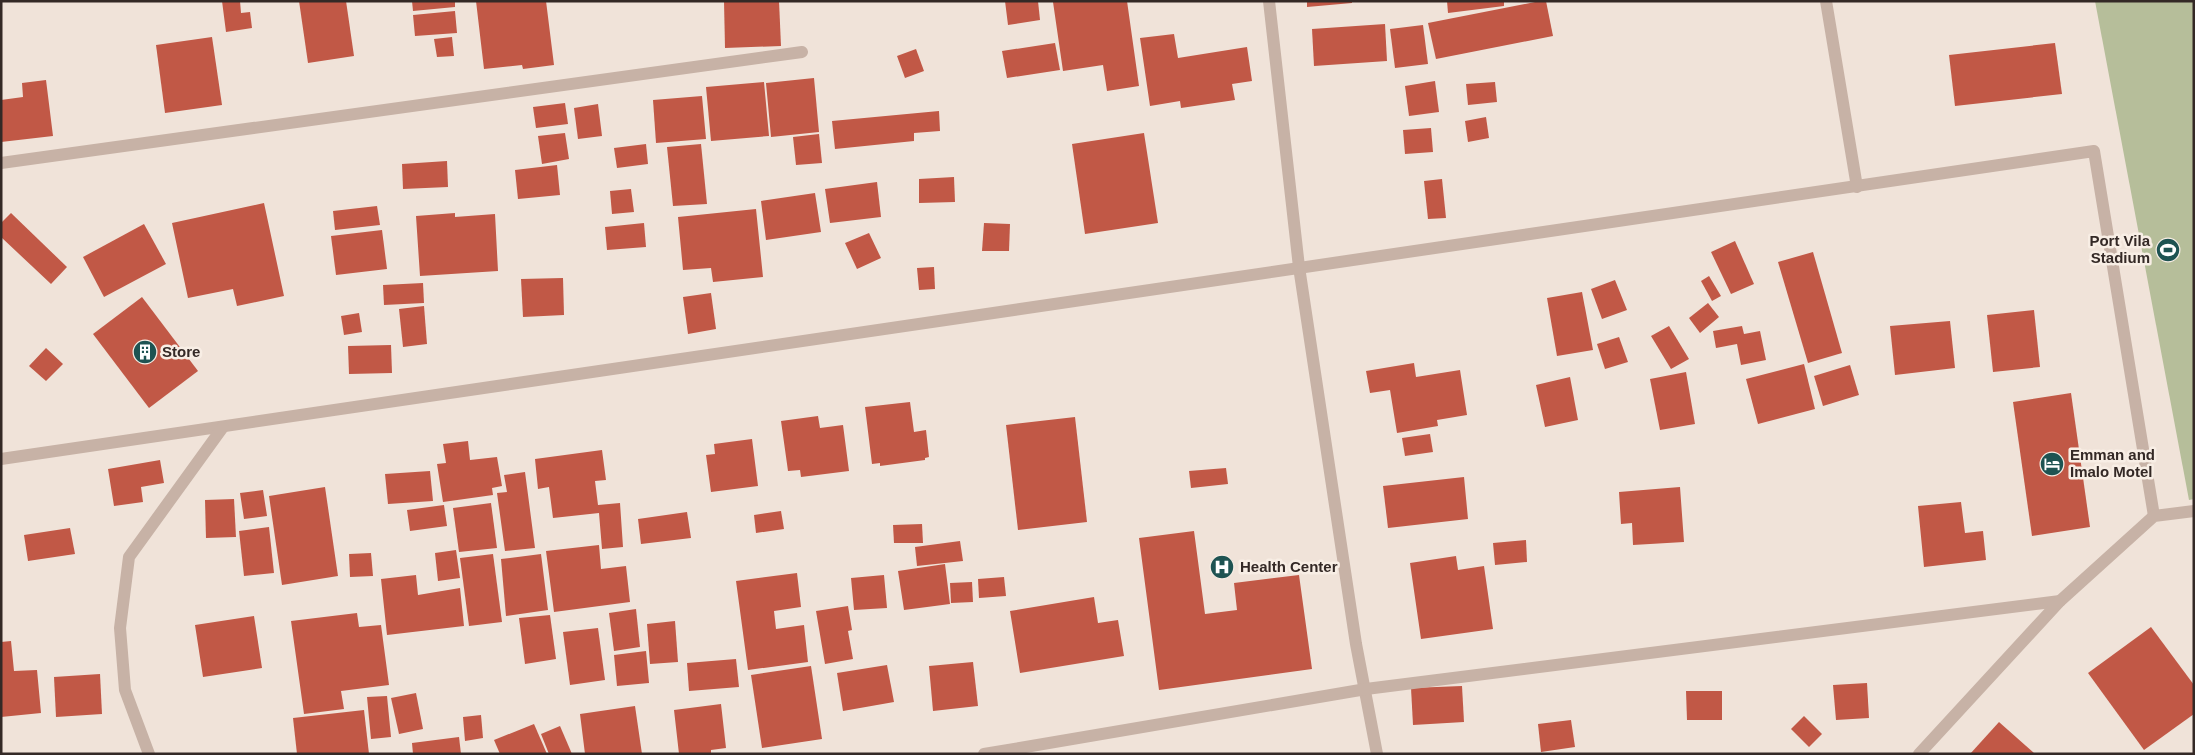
<svg xmlns="http://www.w3.org/2000/svg" width="2195" height="755" viewBox="0 0 2195 755" font-family="Helvetica,sans-serif">
<style>
.green{fill:#b6be9a}
.building{fill:#c15846}
.lines{fill:none;stroke-linecap:round;stroke-linejoin:round}
.lane{stroke:#c7b2a6;stroke-width:12}
.street{stroke:#c7b2a6;stroke-width:12}
.labels{text-anchor:middle;stroke-width:5;stroke-linejoin:round;paint-order:stroke}
.poi-label{font-size:15px;font-weight:bold;fill:#342926;stroke:#f8eee5;text-anchor:start}
</style>
<rect width="100%" height="100%" fill="#f0e3d9"/>
<path class="green" d="M2095,1H2194V499L2189,500Z"/>
<g class="building">
<path d="M222,1H240L241,13L250,12L252,28L226,32Z"/>
<path d="M299,1H346L354,56L308,63Z"/>
<path d="M412,1H455V7L413,11Z"/>
<path d="M476,1H546L554,65L523,69L522,65L484,69Z"/>
<path d="M724,1H779L781,46L725,48Z"/>
<path d="M1005,1H1038L1040,20L1008,25Z"/>
<path d="M1127,1L1139,86L1107,91L1103,65L1063,71L1053,2Z"/>
<path d="M1307,1H1352V3L1307,7Z"/>
<path d="M1447,1H1504V6L1448,13Z"/>
<path d="M1540,1H1546L1553,36L1436,59L1428,23Z"/>
<path d="M455,11L457,33L415,36L413,15Z"/>
<path d="M1385,24L1387,61L1314,66L1312,29Z"/>
<path d="M1423,25L1428,64L1395,68L1390,29Z"/>
<path d="M1174,34L1178,58L1247,47L1252,81L1232,84L1235,100L1181,108L1180,101L1150,106L1140,38Z"/>
<path d="M212,37L222,105L165,113L156,45Z"/>
<path d="M452,37L454,56L437,57L434,39Z"/>
<path d="M1055,43L1060,70L1007,78L1002,51Z"/>
<path d="M2055,43L2062,94L1955,106L1949,55Z"/>
<path d="M916,49L924,71L905,78L897,56Z"/>
<path d="M814,78L819,132L771,137L766,83Z"/>
<path d="M46,80L53,136L1,142V100L23,97L22,83Z"/>
<path d="M1435,81L1439,112L1409,116L1405,86Z"/>
<path d="M764,82L769,136L711,141L706,87Z"/>
<path d="M1495,82L1497,102L1468,105L1466,84Z"/>
<path d="M702,96L706,139L656,143L653,100Z"/>
<path d="M565,103L568,124L536,128L533,107Z"/>
<path d="M598,104L602,136L578,139L574,108Z"/>
<path d="M939,111L940,131L914,133V141L835,149L832,121Z"/>
<path d="M1486,117L1489,138L1468,142L1465,121Z"/>
<path d="M1431,128L1433,152L1405,154L1403,130Z"/>
<path d="M565,133L569,159L542,164L538,136Z"/>
<path d="M1144,133L1158,223L1085,234L1072,144Z"/>
<path d="M819,134L822,163L796,165L793,137Z"/>
<path d="M646,144L648,164L617,168L614,148Z"/>
<path d="M701,144L707,204L673,206L667,147Z"/>
<path d="M447,161L448,187L403,189L402,164Z"/>
<path d="M557,165L560,195L518,199L515,170Z"/>
<path d="M954,177L955,202L919,203V179Z"/>
<path d="M1442,179L1446,218L1428,219L1424,181Z"/>
<path d="M877,182L881,217L830,223L825,189Z"/>
<path d="M631,189L634,212L612,214L610,191Z"/>
<path d="M815,193L821,232L766,240L761,201Z"/>
<path d="M264,203L284,296L237,306L233,289L188,298L172,223Z"/>
<path d="M377,206L380,225L335,230L333,211Z"/>
<path d="M756,209L763,277L713,282L711,268L683,270L678,217Z"/>
<path d="M11,213L67,267L51,284L1,237V223Z"/>
<path d="M455,213V217L495,214L498,271L420,276L416,216Z"/>
<path d="M644,223L646,247L607,250L605,227Z"/>
<path d="M984,223L1010,224L1009,251H982Z"/>
<path d="M144,224L166,264L104,297L83,257Z"/>
<path d="M382,230L387,269L336,275L331,236Z"/>
<path d="M869,233L881,258L857,269L845,243Z"/>
<path d="M1735,241L1754,284L1731,294L1711,252Z"/>
<path d="M1813,252L1842,353L1808,363L1778,262Z"/>
<path d="M934,267L935,289L919,290L917,268Z"/>
<path d="M1709,276L1721,296L1712,301L1701,281Z"/>
<path d="M563,278L564,315L523,317L521,279Z"/>
<path d="M1615,280L1627,310L1602,319L1591,289Z"/>
<path d="M423,283L424,303L384,305L383,285Z"/>
<path d="M1582,292L1593,350L1557,356L1547,298Z"/>
<path d="M711,293L716,329L688,334L683,297Z"/>
<path d="M142,297L198,371L149,408L93,334Z"/>
<path d="M1708,303L1719,317L1700,333L1689,318Z"/>
<path d="M424,306L427,344L403,347L399,309Z"/>
<path d="M2034,310L2040,367L1993,372L1987,315Z"/>
<path d="M359,313L362,332L344,335L341,316Z"/>
<path d="M1950,321L1955,368L1895,375L1890,326Z"/>
<path d="M1669,326L1689,359L1671,369L1651,336Z"/>
<path d="M1742,326L1744,334L1760,331L1766,360L1741,365L1737,344L1716,348L1713,331Z"/>
<path d="M1619,337L1628,362L1605,369L1597,344Z"/>
<path d="M391,345L392,373L349,374L348,346Z"/>
<path d="M46,348L63,364L46,381L29,366Z"/>
<path d="M1414,363L1416,377L1460,370L1467,415L1437,420L1438,426L1397,433L1390,390L1370,393L1366,371Z"/>
<path d="M1804,364L1815,409L1758,424L1746,379Z"/>
<path d="M1850,365L1859,395L1823,406L1814,376Z"/>
<path d="M1686,372L1695,424L1660,430L1650,379Z"/>
<path d="M1570,377L1578,420L1545,427L1536,385Z"/>
<path d="M2071,393L2090,527L2032,536L2013,402Z"/>
<path d="M910,402L914,432L926,430L929,457L925,458V460L880,466V463L872,464L865,407Z"/>
<path d="M818,416L820,428L843,425L849,471L801,477L800,470L788,471L781,421Z"/>
<path d="M1075,417L1087,522L1018,530L1006,425Z"/>
<path d="M1430,434L1433,452L1405,456L1402,438Z"/>
<path d="M752,439L758,486L711,492L706,455L715,454L714,444Z"/>
<path d="M468,441L470,460L497,457L502,486L492,488L493,495L443,502L437,464L446,463L443,444Z"/>
<path d="M602,450L606,480L595,481L598,505L620,503L623,547L602,549L599,513L553,518L549,487L538,489L535,459Z"/>
<path d="M160,460L164,483L141,487L143,502L114,506L108,469Z"/>
<path d="M1226,468L1228,484L1191,488L1189,471Z"/>
<path d="M430,471L433,501L388,504L385,474Z"/>
<path d="M525,472L535,548L505,551L497,493L507,492L504,475Z"/>
<path d="M1464,477L1468,519L1388,528L1383,486Z"/>
<path d="M325,487L338,576L282,585L269,496Z"/>
<path d="M1680,487L1684,542L1633,545L1632,523L1621,524L1619,492Z"/>
<path d="M263,490L267,516L244,519L240,493Z"/>
<path d="M234,499L236,537L206,538L205,500Z"/>
<path d="M1961,502L1965,533L1983,531L1986,560L1924,567L1918,506Z"/>
<path d="M491,503L497,548L459,552L453,508Z"/>
<path d="M444,505L447,526L410,531L407,510Z"/>
<path d="M781,511L784,529L756,533L754,515Z"/>
<path d="M687,512L691,538L641,544L638,519Z"/>
<path d="M922,524L923,543H894L893,525Z"/>
<path d="M269,527L274,573L244,576L239,531Z"/>
<path d="M70,528L75,554L28,561L24,535Z"/>
<path d="M1194,531L1205,614L1237,610L1234,583L1299,575L1312,669L1159,690L1139,538Z"/>
<path d="M1526,540L1527,562L1495,565L1493,543Z"/>
<path d="M960,541L963,561L917,566L915,547Z"/>
<path d="M599,545L601,569L626,566L630,602L554,612L546,551Z"/>
<path d="M456,550L460,578L438,581L435,553Z"/>
<path d="M371,553L373,576L350,577L349,554Z"/>
<path d="M493,554L502,622L469,626L460,558Z"/>
<path d="M541,554L548,610L506,616L501,559Z"/>
<path d="M1456,556L1458,570L1484,566L1493,629L1421,639L1410,563Z"/>
<path d="M945,564L950,604L904,610L898,571Z"/>
<path d="M797,573L801,607L774,611L776,629L804,625L808,662L748,670L736,581Z"/>
<path d="M416,575L418,595L460,588L464,626L387,635L381,579Z"/>
<path d="M884,575L887,608L854,610L851,578Z"/>
<path d="M1004,577L1006,596L979,598L978,579Z"/>
<path d="M972,582L973,602L951,603L950,583Z"/>
<path d="M1094,597L1098,623L1118,620L1124,656L1020,673L1010,611Z"/>
<path d="M848,606L852,630L848,631L853,659L825,664L816,611Z"/>
<path d="M636,609L640,647L614,651L609,613Z"/>
<path d="M357,613L359,627L381,625L389,685L341,691L344,709L304,714L291,621Z"/>
<path d="M550,615L556,659L525,664L519,618Z"/>
<path d="M254,616L262,668L203,677L195,625Z"/>
<path d="M675,621L678,662L650,664L647,624Z"/>
<path d="M2151,627L2194,685V714L2144,750L2088,673Z"/>
<path d="M598,628L605,680L570,685L563,632Z"/>
<path d="M11,641L14,671L37,670L41,713L1,717V642Z"/>
<path d="M646,651L649,683L617,686L614,655Z"/>
<path d="M736,659L739,687L689,691L687,663Z"/>
<path d="M973,662L978,706L933,711L929,666Z"/>
<path d="M887,665L894,702L843,711L837,673Z"/>
<path d="M811,666L822,739L762,748L751,675Z"/>
<path d="M100,674L102,714L56,717L54,677Z"/>
<path d="M1867,683L1869,718L1836,720L1833,685Z"/>
<path d="M1462,686L1464,722L1413,725L1411,688Z"/>
<path d="M1686,691H1722V720H1687Z"/>
<path d="M416,693L423,729L399,734L391,698Z"/>
<path d="M387,696L391,737L371,739L367,697Z"/>
<path d="M721,704L726,748L711,750V754H679L674,710Z"/>
<path d="M635,706L642,754H585L580,714Z"/>
<path d="M364,710L369,754H297L293,718Z"/>
<path d="M481,715L483,738L465,741L463,717Z"/>
<path d="M1804,716L1822,734L1809,747L1791,729Z"/>
<path d="M1571,720L1575,747L1541,752L1538,724Z"/>
<path d="M1999,722L2035,754H1970Z"/>
<path d="M534,724L547,754H500L494,740Z"/>
<path d="M560,726L572,754H549L541,734Z"/>
<path d="M459,737L461,754H413L412,743Z"/>
</g>
<g class="lines">
<path class="lane" d="M1826,1L1857,187"/>
<g class="street">
<path d="M1269,1L1299,267L1356,644L1377,754"/>
<path d="M1,163L802,52"/>
<path d="M1,459L2094,151L2154,516"/>
<path d="M149,754L125,690L120,628L129,557L223,427"/>
<path d="M984,754L1366,689L2060,601"/>
<path d="M1919,754L2060,601L2154,516L2194,511"/>
</g>
</g>
<defs>
<g id="stadium-disc" transform="scale(1.25)"><circle r="9.5" fill="#1e5352" stroke="#f8eee5"/><path d="M0-5a6.5 5 0 1 0 0 10a6.5 5 0 1 0 0-10ZM-3.5-1.8h7v3.6h-7Z" fill="#fff"/></g>
<g id="building-disc" transform="scale(1.25)"><circle r="9.5" fill="#1e5352" stroke="#f8eee5"/><path d="M-4-6H4V6H1V3H-1V6H-4ZM-2.5-4.3h1.7v1.8h-1.7ZM.8-4.3h1.7v1.8H.8ZM-2.5-1h1.7V.8h-1.7ZM.8-1h1.7V.8H.8Z" fill="#fff"/></g>
<g id="hotel-disc" transform="scale(1.25)"><circle r="9.5" fill="#1e5352" stroke="#f8eee5"/><path d="M-6-4.5h1.5V1H6V5H4.5V3h-9V5H-6ZM-4 0a1.8 1.8 0 1 1 3.6 0ZM.5 0V-2.5h3Q6-2.5 6 0Z" fill="#fff"/></g>
<g id="hospital-disc" transform="scale(1.25)"><circle r="9.5" fill="#1e5352" stroke="#f8eee5"/><path d="M-5-5h3v3.5h4V-5h3V5h-3V1.5h-4V5h-3Z" fill="#fff"/></g>
</defs>
<g fill-rule="evenodd">
<use href="#stadium-disc" x="2168" y="250"/>
<use href="#building-disc" x="145" y="352"/>
<use href="#hotel-disc" x="2052" y="464"/>
<use href="#hospital-disc" x="1222" y="567"/>
</g>
<g class="labels">
<g class="poi-label">
<text x="2150" y="246" text-anchor="end">Port Vila<tspan x="2150" dy="17">Stadium</tspan></text>
<text x="162" y="357">Store</text>
<text x="2070" y="460">Emman and<tspan x="2070" dy="17">Imalo Motel</tspan></text>
<text x="1240" y="572">Health Center</text>
</g>
</g>
<rect width="2195" height="755" fill="none" stroke="#342926" stroke-width="5"/>
</svg>
